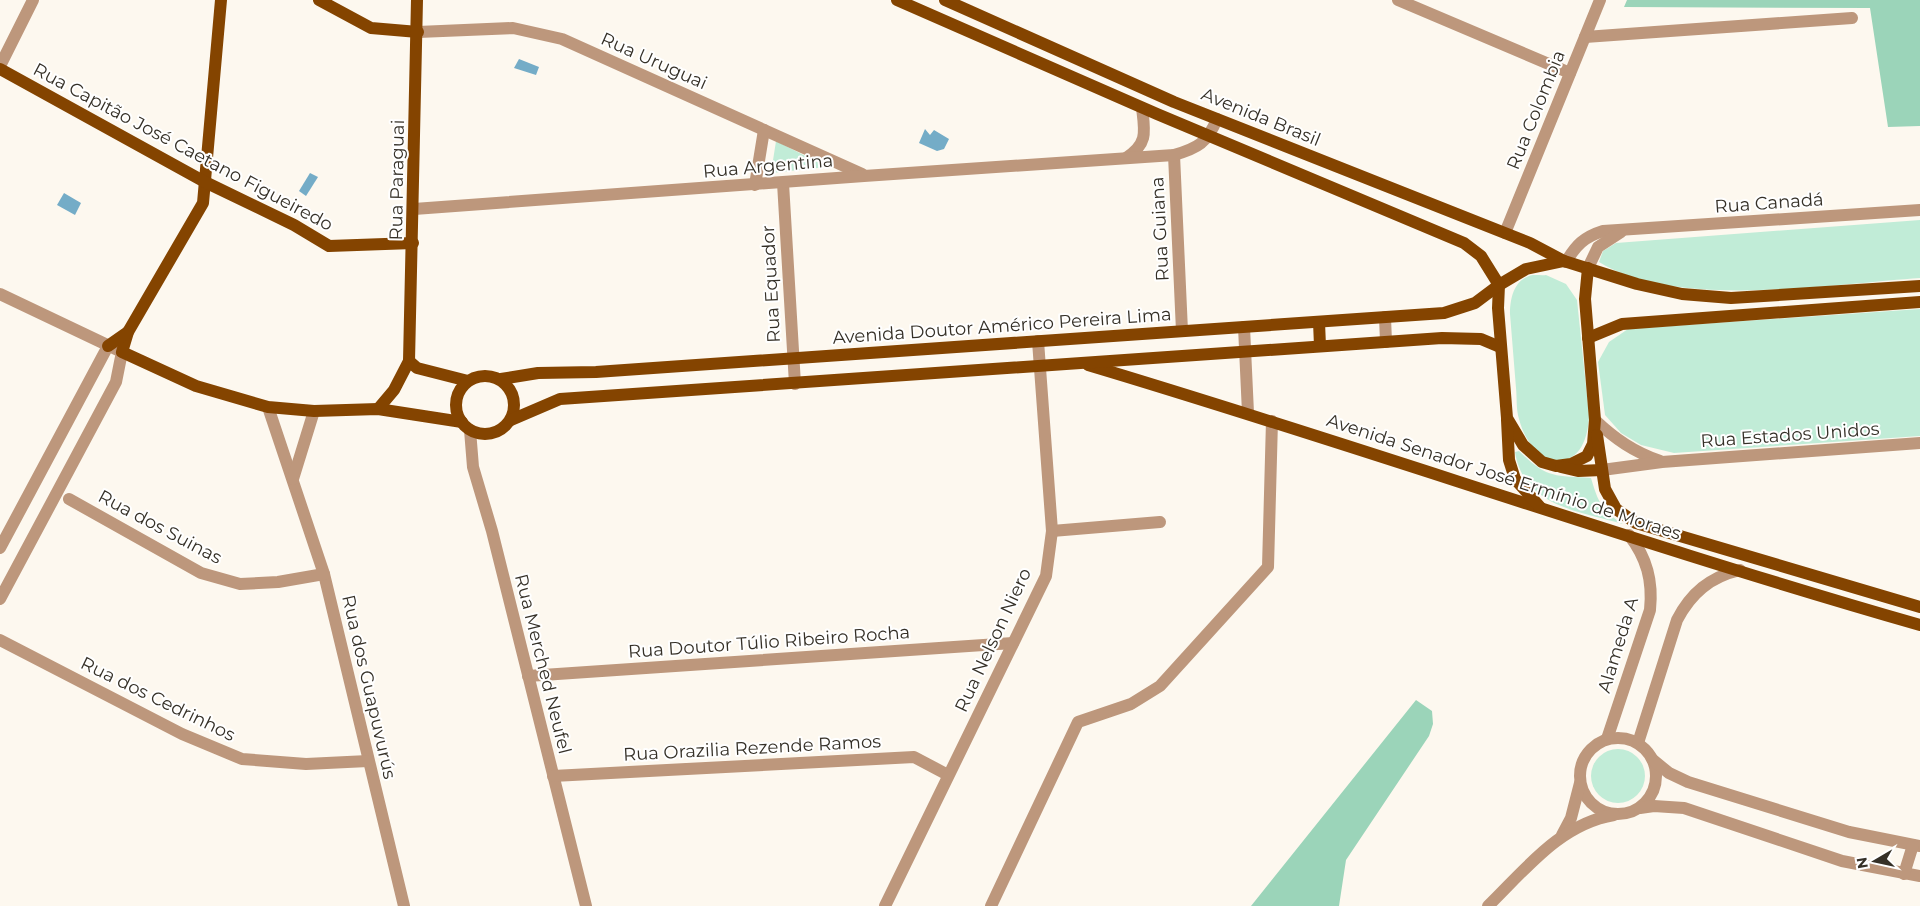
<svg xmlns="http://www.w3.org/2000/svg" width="1920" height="906" viewBox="0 0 1920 906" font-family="Montserrat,sans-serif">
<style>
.green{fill:#c1ecd7}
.forest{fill:#9bd4b9}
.water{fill:#74acc7}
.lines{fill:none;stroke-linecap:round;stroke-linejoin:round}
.minor{stroke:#bd977c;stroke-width:12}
.major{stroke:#844400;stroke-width:12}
.labels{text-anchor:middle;stroke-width:4;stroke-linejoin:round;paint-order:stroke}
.street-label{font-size:18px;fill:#353027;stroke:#fff}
</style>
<rect width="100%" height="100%" fill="#fdf8ef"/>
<g class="green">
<path d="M776,141L827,167L771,173Z"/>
<path d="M1920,220V278C1830,284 1677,310 1599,262L1603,251L1616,243Z"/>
<path d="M1546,275L1566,284L1577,300L1589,415C1587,480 1532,470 1519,419C1516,409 1517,398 1516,388C1514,363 1512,339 1510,314C1510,300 1513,282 1529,276C1533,274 1541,276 1546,275Z"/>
<path d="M1920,309V436L1674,453L1641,445L1621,433L1605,415L1598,362L1609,342L1628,329Z"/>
<path d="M1519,451C1546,478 1554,476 1591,478C1598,502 1602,511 1623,524C1579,511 1524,507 1515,452Z"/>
<circle cx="1618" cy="776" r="27"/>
</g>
<g class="forest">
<path d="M1627,0H1920V126L1888,127L1870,8L1624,7Z"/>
<path d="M1416,700L1432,711L1433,724L1429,736L1346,860L1339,906H1251Z"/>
</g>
<g class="water">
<path d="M519,59L539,67L536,75L514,68Z"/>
<path d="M925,129L930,135L934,130L949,139L944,149L937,151L919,143Z"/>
<path d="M310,173L318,177L306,196L299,191Z"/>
<path d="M64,193L81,203L75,215L57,205Z"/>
</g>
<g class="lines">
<g class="minor">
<path d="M1398,0L1570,73"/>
<path d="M418,32L513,28L562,39L862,174"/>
<path d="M1585,37L1852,18"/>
<path d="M0,66L33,0"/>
<path d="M1174,155L1182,331"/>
<path d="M1126,158C1148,144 1145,132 1142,108"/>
<path d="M783,183L795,384"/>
<path d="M755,185L764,130"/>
<path d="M414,209L864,176L1174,155C1198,148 1207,143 1217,119"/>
<path d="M1505,233L1600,0"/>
<path d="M1566,262C1576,245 1584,237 1603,231L1920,210"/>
<path d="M1588,268L1598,247L1621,232"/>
<path d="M0,294L122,352L116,382L0,599"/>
<path d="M1385,317L1386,342"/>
<path d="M1244,327L1248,413"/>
<path d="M268,407L324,574L404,906"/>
<path d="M1595,420C1615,439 1634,452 1660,461"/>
<path d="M470,430L473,467L492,531L586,906"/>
<path d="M1602,470L1662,462L1920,443"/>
<path d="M293,479L314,411"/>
<path d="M69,499L201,573L240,584L278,582L324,574"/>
<path d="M1052,531L1160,522"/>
<path d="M0,548L108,346"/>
<path d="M0,640L182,734L242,759L306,764L368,761"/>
<path d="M528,676L1013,643"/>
<circle cx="1618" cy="776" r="38"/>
<path d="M1607,739L1650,610C1653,581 1647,558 1629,535"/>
<path d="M1638,743L1677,620C1691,593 1710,577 1740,570"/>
<path d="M1653,760L1669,773L1688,782L1849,832L1920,846"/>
<path d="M553,776L914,757L948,775"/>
<path d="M1640,808L1654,806L1684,808L1842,861L1920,876"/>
<path d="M1562,835L1571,818L1580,783"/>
<path d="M1904,874L1913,845"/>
<path d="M885,906L1046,576L1052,531L1038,341"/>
<path d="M991,906L1078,722L1131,704L1160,686L1268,567L1272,421"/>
<path d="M1488,906C1526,869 1560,824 1614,815"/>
</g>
<g class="major">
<path d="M221,0L203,203L128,332L122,352L196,386L268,407L314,411L378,409L462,422"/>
<path d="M319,0L371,28L418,32"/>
<path d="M897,0L1157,114L1464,243L1481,256L1499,285"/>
<path d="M945,0L1174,102L1530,243L1564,261L1637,284L1682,294L1731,298L1920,286"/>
<path d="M0,69L205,182L294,225L329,246L413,243"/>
<path d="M1499,285L1498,308L1507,418L1523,445L1542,462L1556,466L1571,464L1587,456L1593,444L1595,420L1585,299L1588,268"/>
<path d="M1319,322L1320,346"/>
<path d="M1588,338L1622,324L1920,302"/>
<path d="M108,346L128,332"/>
<path d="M409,361L417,368L468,381"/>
<path d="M1088,365C1366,448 1640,545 1920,625"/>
<circle cx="485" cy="405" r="29"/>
<path d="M501,379L538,373L596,372L1444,313L1475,303L1499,285L1526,269L1564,261"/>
<path d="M378,409L394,390L409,361L417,0"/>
<path d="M511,420L560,399L1442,338L1481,339L1500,347"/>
<path d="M1507,420L1509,460L1515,479L1540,507"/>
<path d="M1597,435L1605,489L1616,509L1636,523L1920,607"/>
<path d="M1561,467L1578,471L1602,470"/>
</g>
</g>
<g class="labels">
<g class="street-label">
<text transform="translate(654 61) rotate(24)" y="6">Rua Uruguai</text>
<text transform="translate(1536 110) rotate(-68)" y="6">Rua Colombia</text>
<text transform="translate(1261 117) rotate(22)" y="6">Avenida Brasil</text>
<text transform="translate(183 147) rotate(28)" y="6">Rua Capitão José Caetano Figueiredo</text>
<text transform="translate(768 166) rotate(-5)" y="6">Rua Argentina</text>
<text transform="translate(397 180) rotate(-89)" y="6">Rua Paraguai</text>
<text transform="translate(1769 203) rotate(-4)" y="6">Rua Canadá</text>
<text transform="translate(1160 229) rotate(-93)" y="6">Rua Guiana</text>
<text transform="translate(771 284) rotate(-93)" y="6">Rua Equador</text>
<text transform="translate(1002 326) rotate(-4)" y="6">Avenida Doutor Américo Pereira Lima</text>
<text transform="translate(1790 435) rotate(-4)" y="6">Rua Estados Unidos</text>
<text transform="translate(1504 477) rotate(18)" y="6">Avenida Senador José Ermínio de Moraes</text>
<text transform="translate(160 527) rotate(28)" y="6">Rua dos Suinas</text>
<text transform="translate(993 640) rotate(-65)" y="6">Rua Nelson Niero</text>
<text transform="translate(769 642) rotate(-4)" y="6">Rua Doutor Túlio Ribeiro Rocha</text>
<text transform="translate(1618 645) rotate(-73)" y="6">Alameda A</text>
<text transform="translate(543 664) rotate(76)" y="6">Rua Merched Neufel</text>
<text transform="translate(369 687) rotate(77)" y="6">Rua dos Guapuvurús</text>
<text transform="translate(158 699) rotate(26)" y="6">Rua dos Cedrinhos</text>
<text transform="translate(752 748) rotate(-3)" y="6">Rua Orazilia Rezende Ramos</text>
</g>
</g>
<g transform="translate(1875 861) rotate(261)" stroke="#ffffff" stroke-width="4" paint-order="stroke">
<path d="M0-4L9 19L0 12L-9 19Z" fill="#353027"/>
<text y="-8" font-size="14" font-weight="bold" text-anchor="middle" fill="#353027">N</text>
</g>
</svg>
